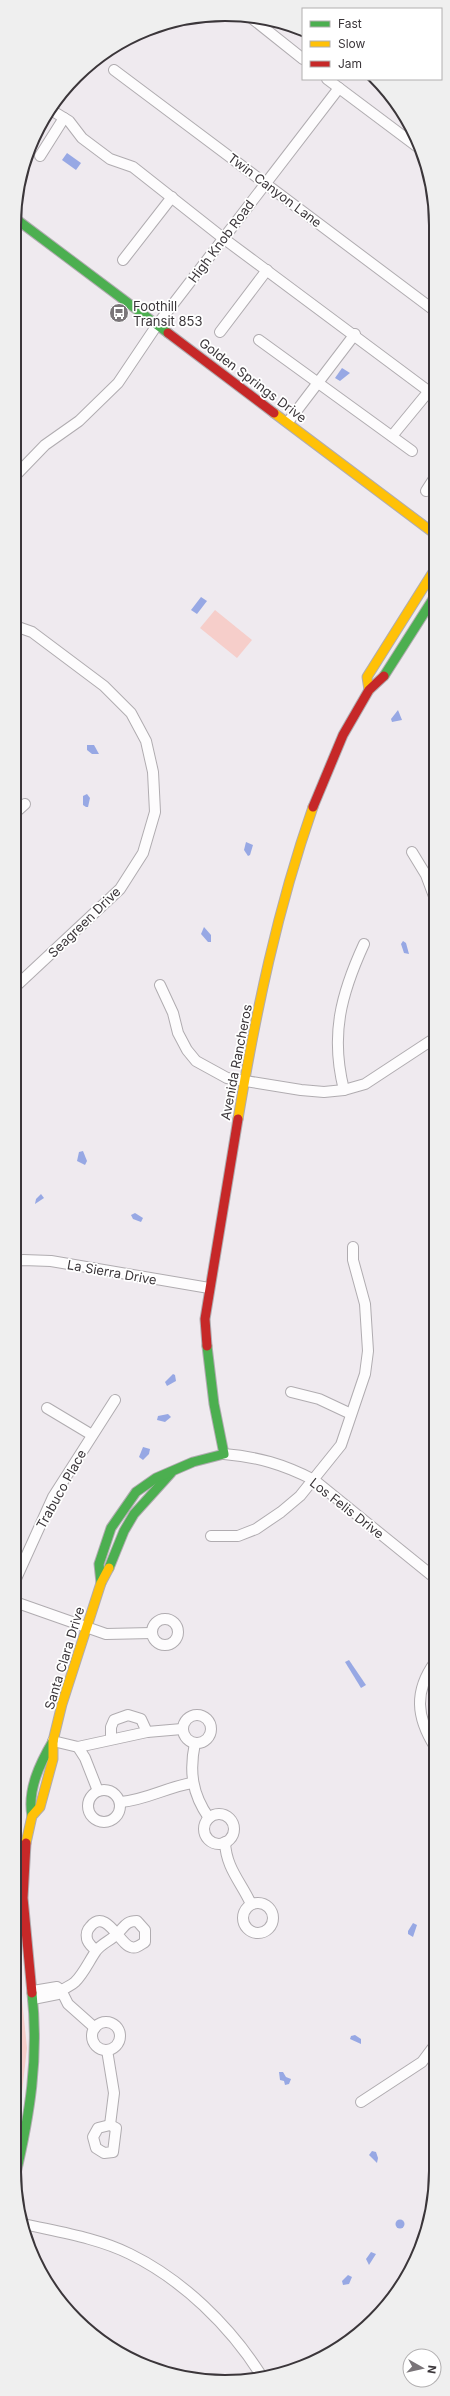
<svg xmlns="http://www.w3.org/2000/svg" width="450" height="2396" viewBox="0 0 450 2396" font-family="Inter,sans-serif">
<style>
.green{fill:#f6ceca}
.water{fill:#97a8e4}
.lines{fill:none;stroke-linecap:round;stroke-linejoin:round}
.street-casing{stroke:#b0acb0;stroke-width:12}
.fast-casing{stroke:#b0acb0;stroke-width:11}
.slow-casing{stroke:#b0acb0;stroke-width:11}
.jam-casing{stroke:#b0acb0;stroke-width:11}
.street{stroke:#fdfcfd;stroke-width:10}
.fast{stroke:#4caf50;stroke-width:9}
.slow{stroke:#ffc107;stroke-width:9}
.jam{stroke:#c62828;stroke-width:9}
.labels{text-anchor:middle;stroke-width:3.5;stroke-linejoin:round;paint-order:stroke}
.street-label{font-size:13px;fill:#3b363a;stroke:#fff}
.poi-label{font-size:13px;fill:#3b363a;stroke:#fff;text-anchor:start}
.rim{fill:none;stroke:#3b363a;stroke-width:2}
</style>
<rect width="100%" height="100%" fill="#efeaef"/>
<g class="green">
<path d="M215,610L252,640L237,658L200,628Z"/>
<path d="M14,1921L27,2048L19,2119L14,2139Z"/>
</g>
<g class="water">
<path d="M67,153L81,163L76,170L62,160Z"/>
<path d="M342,368L350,373L340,381L335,378Z"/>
<path d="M201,597L207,601L197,614L191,610Z"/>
<path d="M398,710L402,720L392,722L391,719Z"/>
<path d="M87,745H94L99,754H92L87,750Z"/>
<path d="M87,794L90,798L88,807H86L83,805V796Z"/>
<path d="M246,842L253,845L250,855L248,856L244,850Z"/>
<path d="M204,927L211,935V942H208L201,934Z"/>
<path d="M403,941L406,943L409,954L404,953L401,944Z"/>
<path d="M83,1151L87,1161L85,1165L77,1161L79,1152Z"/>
<path d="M41,1194L44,1198L35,1204L36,1199Z"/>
<path d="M135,1213L143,1218L141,1222L133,1219L131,1215Z"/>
<path d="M173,1374L175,1375L176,1381L167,1386L165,1382Z"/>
<path d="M168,1414L171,1417L165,1422L157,1420L158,1416Z"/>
<path d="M143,1447L150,1449L149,1454L143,1460L139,1457Z"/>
<path d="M349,1660L366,1685L361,1688L345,1662Z"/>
<path d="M413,1923L417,1925L413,1937L408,1934V1931Z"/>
<path d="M355,2035L361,2039V2044L350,2039L351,2036Z"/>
<path d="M279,2072H283L286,2077L291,2079L289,2084L285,2085L284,2081L280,2080Z"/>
<path d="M372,2151L376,2152L378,2158L377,2163L369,2155Z"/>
<circle cx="400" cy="2224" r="4.5"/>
<path d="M371,2252L376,2254L369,2265L366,2259Z"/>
<path d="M348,2275L352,2277L349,2284L343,2285L342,2281Z"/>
</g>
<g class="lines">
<g class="street-casing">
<g id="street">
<path d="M249,16L303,59"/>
<path d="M114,70L435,311"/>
<path d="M327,79L419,148"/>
<path d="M51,110L69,121L82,138L110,159L133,167L223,238L435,396"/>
<path d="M40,156L64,118"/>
<path d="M123,260L172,197"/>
<path d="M220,332L267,270"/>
<path d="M259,340L412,451"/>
<path d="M288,422L355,334"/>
<path d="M392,436L429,391"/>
<path d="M16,475L45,445L79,421L118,383L157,325L339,88"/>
<path d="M426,491L435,477"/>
<path d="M15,813L25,804"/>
<path d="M412,852L426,875L435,899"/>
<path d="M160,985L173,1013L178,1033L187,1050L196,1061L227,1078L301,1090L324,1092L344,1090L365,1084L435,1038"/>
<path d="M15,987L120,889L143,853L155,812L153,772L146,741L131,713L104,686L32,632L15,626"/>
<path d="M344,1090C330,1035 341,994 364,944"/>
<path d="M15,1262L23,1260L51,1261L209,1288"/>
<path d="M291,1392L319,1399L351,1414"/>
<path d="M47,1408L92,1435"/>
<path d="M224,1454C258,1457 283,1464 314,1480L435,1578"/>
<path d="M211,1536H238L256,1529L281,1512L300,1496L341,1445L365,1374L368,1351L365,1304L353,1260V1247"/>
<path d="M15,1581L53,1497L115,1400"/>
<path d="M15,1599V1602L106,1634L152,1633"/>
<circle cx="165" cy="1632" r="13"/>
<circle cx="197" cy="1729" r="14"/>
<path d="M111,1738V1727L114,1720L128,1715L141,1719L147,1732"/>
<path d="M53,1741L78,1747L147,1732L182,1729"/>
<path d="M195,1743C189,1771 192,1794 209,1818"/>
<path d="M78,1747L85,1758L98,1791"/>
<path d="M435,1747C416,1717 414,1691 435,1662"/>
<circle cx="104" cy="1806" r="16"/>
<path d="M121,1802C146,1800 167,1787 192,1783"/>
<circle cx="219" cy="1829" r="15"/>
<path d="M225,1842C226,1868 241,1882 251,1904"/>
<circle cx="258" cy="1918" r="15"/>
<path d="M61,1990L68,2004L95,2028"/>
<path d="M33,1991L57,1987L61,1990"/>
<path d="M33,1999L58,1994C62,1988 70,1987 75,1982C84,1973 89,1961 96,1951C102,1943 112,1940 118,1933C125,1926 126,1921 137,1921L145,1930V1942C140,1945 136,1949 131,1947C120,1945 106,1907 90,1927C87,1930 86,1934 87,1939C88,1944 93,1947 96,1951"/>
<circle cx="106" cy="2036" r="14"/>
<path d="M107,2050L114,2093L110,2125"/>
<path d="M361,2102L422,2062L434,2046"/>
<path d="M110,2125L116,2128L113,2152L104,2153L96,2148L93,2137L98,2128Z"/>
<path d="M24,2224C59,2232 98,2238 130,2254C183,2280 230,2326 261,2375"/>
</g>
</g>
<g class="fast-casing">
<g id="fast">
<path d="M16,219L168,333"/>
<path d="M384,676L435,596"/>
<path d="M109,1568L124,1531L134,1514L171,1473"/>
<path d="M101,1583L99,1564L111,1528L136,1492L156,1478L193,1462L224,1454L214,1404L207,1346"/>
<path d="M32,1816C27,1790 40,1763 53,1741"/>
<path d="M15,2178C30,2114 39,2059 32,1993"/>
</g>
</g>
<g class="slow-casing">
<g id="slow">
<path d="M274,413L435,534"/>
<path d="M369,690L367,677L435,569"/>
<path d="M238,1119C256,1012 277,910 313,807"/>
<path d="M26,1843L32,1816L40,1807L53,1759V1741L62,1704L101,1583L109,1568"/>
</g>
</g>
<g class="jam-casing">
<g id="jam">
<path d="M168,333L274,413"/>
<path d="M313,807L343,735L369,690L384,676"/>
<path d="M207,1346L205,1319L238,1119"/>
<path d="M26,1843L23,1898L32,1993"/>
</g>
</g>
<use href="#street" class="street"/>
<use href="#fast" class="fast"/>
<use href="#slow" class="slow"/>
<use href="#jam" class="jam"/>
</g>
<defs>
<g id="bus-disc" transform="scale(1)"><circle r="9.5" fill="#7a7579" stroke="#fff"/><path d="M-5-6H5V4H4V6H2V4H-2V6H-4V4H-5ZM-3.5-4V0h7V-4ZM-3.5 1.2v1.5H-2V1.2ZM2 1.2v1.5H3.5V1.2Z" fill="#fff"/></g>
</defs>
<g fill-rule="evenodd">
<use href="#bus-disc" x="119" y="313"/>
</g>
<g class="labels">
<g class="street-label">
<text transform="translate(275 190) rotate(37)" y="5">Twin Canyon Lane</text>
<text transform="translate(221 241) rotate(-53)" y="5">High Knob Road</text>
<text transform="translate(253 380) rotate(37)" y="5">Golden Springs Drive</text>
<text transform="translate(84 922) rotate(-44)" y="5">Seagreen Drive</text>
<text transform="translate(236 1062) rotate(-79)" y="5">Avenida Rancheros</text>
<text transform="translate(112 1272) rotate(10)" y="5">La Sierra Drive</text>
<text transform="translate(61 1489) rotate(-61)" y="5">Trabuco Place</text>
<text transform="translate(347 1508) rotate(38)" y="5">Los Felis Drive</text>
<text transform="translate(64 1658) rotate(-73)" y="5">Santa Clara Drive</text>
</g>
<g class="poi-label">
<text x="133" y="311">Foothill<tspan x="133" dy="15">Transit 853</tspan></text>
</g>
</g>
<path d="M0 0H450V2396H0ZM225 21H225A204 204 0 0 1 429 225V2171A204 204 0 0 1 225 2375H225A204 204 0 0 1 21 2171V225A204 204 0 0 1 225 21Z" fill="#efefef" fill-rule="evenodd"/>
<path class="rim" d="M225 21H225A204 204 0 0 1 429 225V2171A204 204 0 0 1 225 2375H225A204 204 0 0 1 21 2171V225A204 204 0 0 1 225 21Z"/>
<rect x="302" y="8" width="140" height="72" fill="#ffffff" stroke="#b1afb0"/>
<rect x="310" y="21" width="20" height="6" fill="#4caf50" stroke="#b1afb0"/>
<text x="338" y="28" font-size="12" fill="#3b363a">Fast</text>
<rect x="310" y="41" width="20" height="6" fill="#ffc107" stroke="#b1afb0"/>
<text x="338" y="48" font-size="12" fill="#3b363a">Slow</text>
<rect x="310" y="61" width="20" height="6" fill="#c62828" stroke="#b1afb0"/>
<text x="338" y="68" font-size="12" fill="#3b363a">Jam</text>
<g transform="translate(422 2368) rotate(98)"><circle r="19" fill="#ffffff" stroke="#b1afb0"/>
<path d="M0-3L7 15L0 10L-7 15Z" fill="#7a7579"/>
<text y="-6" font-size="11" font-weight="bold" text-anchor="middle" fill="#3b363a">N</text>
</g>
</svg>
